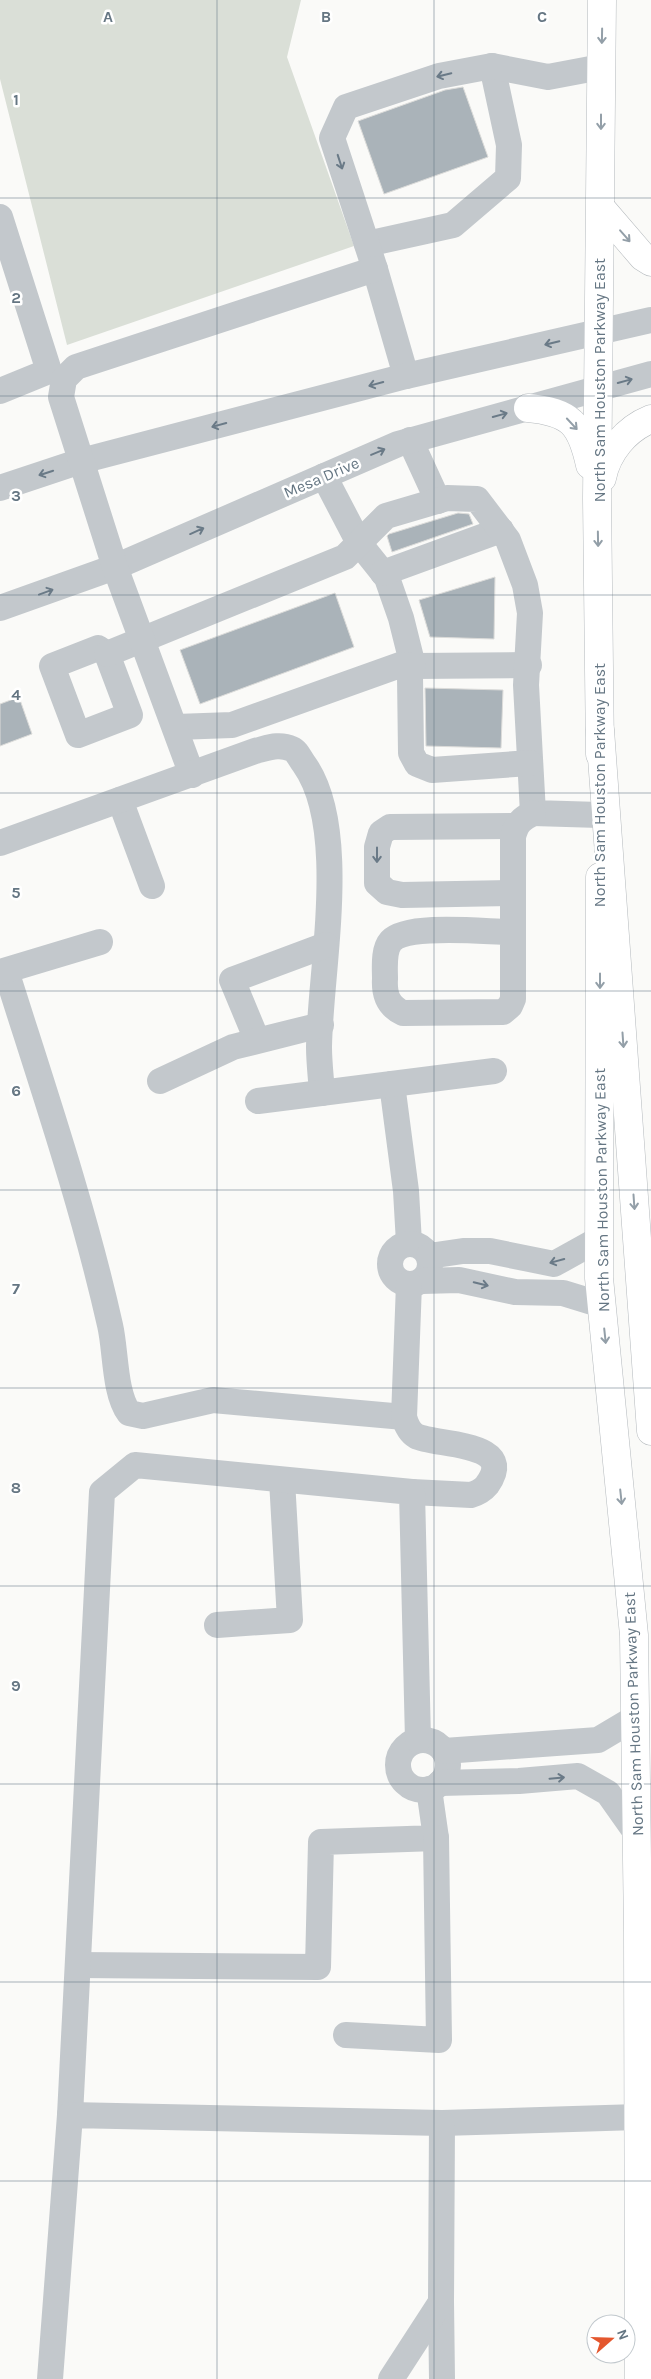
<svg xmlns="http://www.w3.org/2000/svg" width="651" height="2379" viewBox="0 0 651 2379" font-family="Karla,sans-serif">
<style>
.green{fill:#dadfd7}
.building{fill:#aab3b9;stroke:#dcdcda}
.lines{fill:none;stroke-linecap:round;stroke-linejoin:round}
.major-casing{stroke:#b5babe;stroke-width:29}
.highway-casing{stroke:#b4b9bd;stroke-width:29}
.minor{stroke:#c3c8cc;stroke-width:26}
.major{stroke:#fff;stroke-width:28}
.highway{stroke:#fff;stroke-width:28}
.oneway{stroke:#939fa8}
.oneway2{stroke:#6a7a87}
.grid{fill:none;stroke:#657683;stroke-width:1;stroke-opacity:0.55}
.labels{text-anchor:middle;stroke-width:5;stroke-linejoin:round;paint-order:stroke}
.street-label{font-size:16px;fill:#657683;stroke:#fff}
.grid-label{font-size:16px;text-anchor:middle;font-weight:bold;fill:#657683;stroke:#fff;stroke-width:5;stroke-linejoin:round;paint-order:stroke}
</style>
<rect width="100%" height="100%" fill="#fafaf8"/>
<path class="green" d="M0,0H301L287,57L354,246L67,345L0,79Z"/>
<g class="building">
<path d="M463,87L488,157L384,194L358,121L445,90Z"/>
<path d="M458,513L469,514L473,524L392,552L387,536L389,534Z"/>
<path d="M495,577L494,639L430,637L419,600Z"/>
<path d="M335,593L354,647L200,704L180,650Z"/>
<path d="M425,688L503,690L501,748L426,746Z"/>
<path d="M19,697L32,734L0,746V704Z"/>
</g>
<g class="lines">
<g class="major-casing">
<g id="major">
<path d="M601,208L643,257L651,262"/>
<path d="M528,408C571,412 581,424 590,465"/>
<path d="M602,478C607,452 626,429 651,419"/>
<path d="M600,754L597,498L602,0"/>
<path d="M600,877L599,1278L634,1635L638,1933L639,2379"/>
</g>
</g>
<g class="highway-casing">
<path id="highway" d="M600,730L651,1431"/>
</g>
<g class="minor">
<path d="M0,217L49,371L0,391"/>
<path d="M367,244L453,225L508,178L509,145L492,66"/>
<path d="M406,376L375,269L332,138L346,107L439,76L492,66L548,77L601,67"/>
<path d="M410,440L438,501"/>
<path d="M324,476L359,543L387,578L401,618L413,666L529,665"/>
<path d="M0,488L81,461L406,376L651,320"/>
<path d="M383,573L501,530"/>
<path d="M0,608L115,567L398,444L651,374"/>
<path d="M98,648L107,654L130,715L78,735L52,666Z"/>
<path d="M107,654L345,557L386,516L447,498L477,499L508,540L525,585L530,613L526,685L533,813L600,815"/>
<path d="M176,727L232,725L400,665L413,666L410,676L411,753L417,764L432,770L530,763"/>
<path d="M192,775L115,567L61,397L64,379L76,367L375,269"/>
<path d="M120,800L152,886"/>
<path d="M0,843L255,751C268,748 279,743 292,749C297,751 300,759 304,764C350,828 320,970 319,1047C319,1062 321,1078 322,1093"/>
<path d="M512,893L402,895L387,892L377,883V847L381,833L390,827L516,826"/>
<path d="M512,932C486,932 408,923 391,941C383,950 385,968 385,979C384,995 388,1006 403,1013L503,1012L510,1006L513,999V837C516,824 521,819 533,813"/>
<path d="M6,971C43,1088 83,1205 110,1325C116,1350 114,1393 129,1413L143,1416L213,1400L404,1417"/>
<path d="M0,972L100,942"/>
<path d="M257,1040L232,980L326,945"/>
<path d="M160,1081L233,1047L321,1025"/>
<path d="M392,1084L406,1191L409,1243"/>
<path d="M258,1101L494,1071"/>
<circle cx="410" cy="1264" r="20"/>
<path d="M429,1256L463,1251H490L554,1264L599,1239"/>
<path d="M422,1281L459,1280L515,1292L563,1293L602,1305"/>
<path d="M409,1284L404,1417C406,1424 409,1432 416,1436C436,1446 519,1441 487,1485C482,1491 478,1493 471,1495L412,1492"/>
<path d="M217,1625L290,1620L282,1480"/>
<circle cx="423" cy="1765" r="25"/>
<path d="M444,1751L598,1740L635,1718"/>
<path d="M440,1783L519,1781L578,1776L608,1793L637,1834"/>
<path d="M78,1965L318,1967L321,1842L436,1838L429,1789"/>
<path d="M346,2035L439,2040L436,1838"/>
<path d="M70,2115L102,1492L135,1465L412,1492L418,1740"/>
<path d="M442,2123L638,2117"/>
<path d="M441,2302L442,2379"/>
<path d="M50,2379L70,2115L442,2123L441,2302L391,2379"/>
</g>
<use href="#major" class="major"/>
<use href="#highway" class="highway"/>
</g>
<defs><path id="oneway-shaft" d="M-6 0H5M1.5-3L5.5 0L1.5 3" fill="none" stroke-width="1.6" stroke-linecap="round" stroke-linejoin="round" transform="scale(1.25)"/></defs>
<g class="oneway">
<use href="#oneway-shaft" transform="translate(602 36) rotate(91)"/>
<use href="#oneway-shaft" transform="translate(601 122) rotate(90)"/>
<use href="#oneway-shaft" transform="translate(625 236) rotate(49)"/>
<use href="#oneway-shaft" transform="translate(572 424) rotate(47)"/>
<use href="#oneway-shaft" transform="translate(598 539) rotate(89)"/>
<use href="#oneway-shaft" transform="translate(600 981) rotate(90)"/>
<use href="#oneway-shaft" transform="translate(623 1040) rotate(86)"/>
<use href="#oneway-shaft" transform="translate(634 1202) rotate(86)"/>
<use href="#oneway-shaft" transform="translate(605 1336) rotate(84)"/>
<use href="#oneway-shaft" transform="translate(621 1497) rotate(84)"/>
</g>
<g class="oneway2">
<use href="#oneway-shaft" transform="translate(444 75) rotate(167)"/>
<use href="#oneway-shaft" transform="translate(340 162) rotate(72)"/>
<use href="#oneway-shaft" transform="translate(552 343) rotate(167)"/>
<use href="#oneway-shaft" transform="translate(625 381) rotate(-15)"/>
<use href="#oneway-shaft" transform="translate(376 384) rotate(165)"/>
<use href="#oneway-shaft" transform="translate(500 415) rotate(-15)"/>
<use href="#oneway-shaft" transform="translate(219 425) rotate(165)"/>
<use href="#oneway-shaft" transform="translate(378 452) rotate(-23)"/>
<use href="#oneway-shaft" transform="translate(46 473) rotate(162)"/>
<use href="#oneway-shaft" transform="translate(197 531) rotate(-24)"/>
<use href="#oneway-shaft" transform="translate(46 592) rotate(-20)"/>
<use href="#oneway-shaft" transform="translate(377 855) rotate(90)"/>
<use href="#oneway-shaft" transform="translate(557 1261) rotate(165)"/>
<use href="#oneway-shaft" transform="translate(481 1284) rotate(14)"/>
<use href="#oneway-shaft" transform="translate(557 1778) rotate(-5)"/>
</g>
<path class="grid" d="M217,0V2379M434,0V2379M0,198H651M0,396H651M0,595H651M0,793H651M0,991H651M0,1190H651M0,1388H651M0,1586H651M0,1784H651M0,1982H651M0,2181H651"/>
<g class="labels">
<g class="street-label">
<text transform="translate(599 380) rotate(-90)" y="6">North Sam Houston Parkway East</text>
<text transform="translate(321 477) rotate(-23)" y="6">Mesa Drive</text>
<text transform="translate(599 785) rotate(-90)" y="6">North Sam Houston Parkway East</text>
<text transform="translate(601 1190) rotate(-91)" y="6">North Sam Houston Parkway East</text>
<text transform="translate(633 1714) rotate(-92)" y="6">North Sam Houston Parkway East</text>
</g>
</g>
<g class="grid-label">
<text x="108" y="22">A</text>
<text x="326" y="22">B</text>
<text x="542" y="22">C</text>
<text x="16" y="105">1</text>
<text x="16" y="303">2</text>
<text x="16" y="501">3</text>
<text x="16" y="700">4</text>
<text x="16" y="898">5</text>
<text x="16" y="1096">6</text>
<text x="16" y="1294">7</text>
<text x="16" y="1493">8</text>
<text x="16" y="1691">9</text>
</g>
<g transform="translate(611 2339) rotate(70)"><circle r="24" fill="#ffffff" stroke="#c1c8cd"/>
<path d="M0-4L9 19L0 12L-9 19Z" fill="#e4572e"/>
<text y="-8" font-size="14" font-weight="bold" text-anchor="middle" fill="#657683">N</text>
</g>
</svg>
